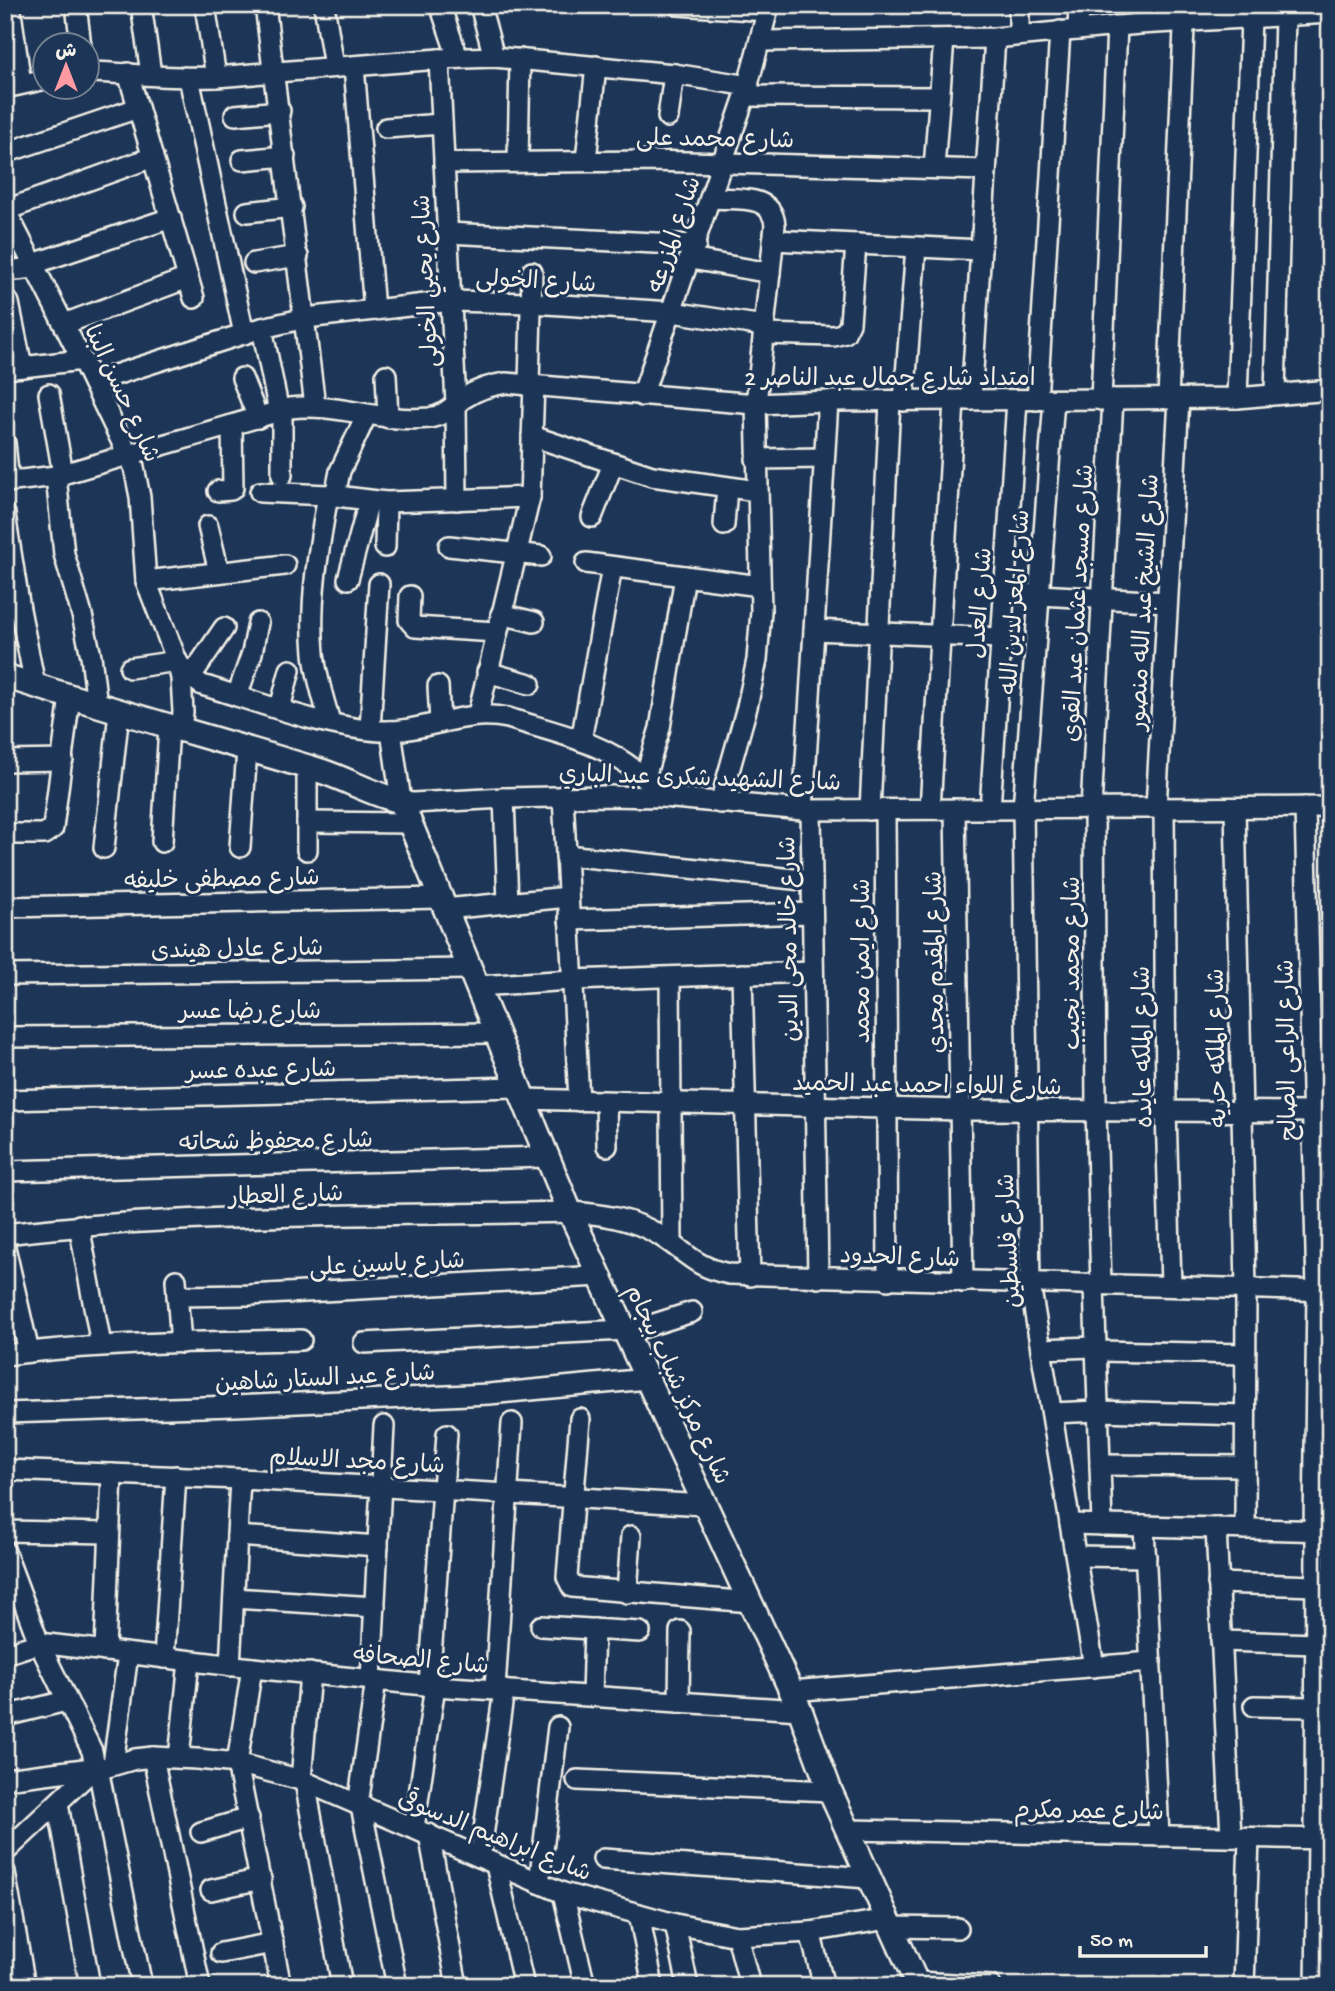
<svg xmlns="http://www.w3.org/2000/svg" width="1335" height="1991" viewBox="0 0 1335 1991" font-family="'Gochi Hand','Playpen Sans Arabic',sans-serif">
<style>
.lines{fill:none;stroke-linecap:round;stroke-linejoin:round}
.minor-casing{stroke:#f4f1e8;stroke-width:24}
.major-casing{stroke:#f4f1e8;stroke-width:28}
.minor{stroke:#1d3557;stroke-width:19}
.major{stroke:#1d3557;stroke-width:23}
.labels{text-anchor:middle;stroke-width:6;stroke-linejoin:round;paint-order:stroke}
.street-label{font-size:24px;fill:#f4f1e8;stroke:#1d3557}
</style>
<rect width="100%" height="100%" fill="#1d3557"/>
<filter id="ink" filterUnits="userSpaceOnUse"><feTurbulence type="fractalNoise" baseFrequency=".0143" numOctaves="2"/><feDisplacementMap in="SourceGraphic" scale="14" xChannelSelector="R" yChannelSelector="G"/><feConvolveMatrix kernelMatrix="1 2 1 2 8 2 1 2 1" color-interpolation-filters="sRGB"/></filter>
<g filter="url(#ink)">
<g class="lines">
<g class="minor-casing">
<g id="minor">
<path d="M10,5L21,84"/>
<path d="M76,5L81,46"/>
<path d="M141,5L151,74"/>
<path d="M205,5L216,77"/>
<path d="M265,5L315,406"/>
<path d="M324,5L334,67"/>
<path d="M440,5L458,58"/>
<path d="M480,5L494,57"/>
<path d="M678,5L767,11"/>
<path d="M1078,30L1079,5"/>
<path d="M1019,35V5"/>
<path d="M761,41L995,38L1139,24L1330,13"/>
<path d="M439,59L456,404L457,500"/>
<path d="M354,66L374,310"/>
<path d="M88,72C130,73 173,79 216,77L439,59L494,57L674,74L749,86"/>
<path d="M128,73L194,298"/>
<path d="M189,78L244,334"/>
<path d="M5,88L46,79"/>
<path d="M745,96L939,97"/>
<path d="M235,115L280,111"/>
<path d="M668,117L674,74"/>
<path d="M386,128L442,124"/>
<path d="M5,153L138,108"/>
<path d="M242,160L285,156"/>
<path d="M586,160L596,66"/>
<path d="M518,161L520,59"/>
<path d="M444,163L650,161L986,170"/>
<path d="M934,168L944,39"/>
<path d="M712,198C737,200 772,193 775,225L756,404L761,611L757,660L747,707L720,803"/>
<path d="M5,209L82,360L134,467L140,497L146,581L177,661L181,678L183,712L181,731"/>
<path d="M6,210L153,157"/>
<path d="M247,212L292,207"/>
<path d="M447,233L696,245"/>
<path d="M773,240L981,250"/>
<path d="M691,259L770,273"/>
<path d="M254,263L298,256"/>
<path d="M33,264L171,218"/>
<path d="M5,271L35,268"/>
<path d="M9,303L22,367"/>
<path d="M64,324L188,278"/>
<path d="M262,328L279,412"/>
<path d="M763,334L834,336L845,333L850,323L856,244"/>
<path d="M5,369L82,360"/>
<path d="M386,375L388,418"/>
<path d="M242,378L258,418"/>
<path d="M93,382L262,328L306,318L451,301L531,303L672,312L764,326"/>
<path d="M529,384L532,272"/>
<path d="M49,394L63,474"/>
<path d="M1275,394L1285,17"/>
<path d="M642,396L745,96L769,5"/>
<path d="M1237,398L1251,19"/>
<path d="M1168,399L1185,5"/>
<path d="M971,400L995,38"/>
<path d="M1037,400L1060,31"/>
<path d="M1054,400L1023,809L1030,1284L1094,1667"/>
<path d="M1101,400L1117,26"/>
<path d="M904,401L916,247"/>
<path d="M532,436L652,476L757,491"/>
<path d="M5,443L9,482"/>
<path d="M756,459L824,458"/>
<path d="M282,475V411"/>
<path d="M56,476L64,554L82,615L91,656L97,705"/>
<path d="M5,482L56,476L290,408C336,402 380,423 429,418C445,416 453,405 466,397C478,389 492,385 506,383L756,404L828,401L1237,398L1330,390"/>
<path d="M218,491L231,490L233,488L232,426"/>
<path d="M260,492L328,495L386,502L530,497"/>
<path d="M328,495C319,547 309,600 314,653C316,677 324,700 330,722"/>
<path d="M335,496L340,471L366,416"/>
<path d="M5,514L20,609L35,685"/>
<path d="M592,517L613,464"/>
<path d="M724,525L727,487"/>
<path d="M208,526L219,572"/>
<path d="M449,546L541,556"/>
<path d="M385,547L386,502"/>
<path d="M586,563L760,586"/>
<path d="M348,579L369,501"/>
<path d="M146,581L285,565"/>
<path d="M1004,593L1167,602"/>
<path d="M410,596L409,620L415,627L496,632"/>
<path d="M501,614L534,622"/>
<path d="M814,630L1001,638"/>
<path d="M130,668L177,661L185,673L202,685C255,701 325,728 380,731C424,733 465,708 508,718C572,738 617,744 663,797"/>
<path d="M487,672L530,684"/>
<path d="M190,678L224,628"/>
<path d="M438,686L440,722"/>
<path d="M237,696L252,653L258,623"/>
<path d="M280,708L290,670"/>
<path d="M478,714L530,497L534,384"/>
<path d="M370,729L379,584"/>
<path d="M391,731L401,801L413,803L504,798L605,796L663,797L803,810L1330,807"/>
<path d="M581,741L612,567"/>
<path d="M5,761L63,760"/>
<path d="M307,767V850"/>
<path d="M645,777L660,728L685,576"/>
<path d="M563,796L579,1101"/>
<path d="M504,798L508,903"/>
<path d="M1305,807L1317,1291L1314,1530"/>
<path d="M1156,808L1179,399"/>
<path d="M1164,808L1166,1111L1171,1286"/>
<path d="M1235,808L1246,1288L1245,1529"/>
<path d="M930,809L954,401"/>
<path d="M955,809L963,1282"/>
<path d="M990,809L1017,400"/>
<path d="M1091,809L1113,399"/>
<path d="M1094,809L1096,1111L1101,1285"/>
<path d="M803,810L828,401"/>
<path d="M811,810L818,1278"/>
<path d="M870,810L890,401"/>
<path d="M885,810L888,1280"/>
<path d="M307,822L410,823"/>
<path d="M5,834H44L53,828L70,696"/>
<path d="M162,842L169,727"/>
<path d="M240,847L247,750"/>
<path d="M104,848L119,712"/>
<path d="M566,855L812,881"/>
<path d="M5,907L440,898"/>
<path d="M445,909L568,897"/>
<path d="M569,920L812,913"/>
<path d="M742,974L750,1276"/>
<path d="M5,975L470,969"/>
<path d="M670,977L672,1243"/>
<path d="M477,986L572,980L813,972"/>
<path d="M5,1037L496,1033"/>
<path d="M523,1099L961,1110L1330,1112"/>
<path d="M5,1100L518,1087"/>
<path d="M606,1102L607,1146"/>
<path d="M5,1171L547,1157"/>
<path d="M79,1225L101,1345"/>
<path d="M5,1234C191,1212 383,1216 570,1212C600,1214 632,1218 659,1235C687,1252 694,1267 729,1274L1330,1291"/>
<path d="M5,1247L29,1352"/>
<path d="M176,1280L181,1343"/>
<path d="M1094,1285L1102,1525"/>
<path d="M177,1296L249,1295L600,1276"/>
<path d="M626,1333L692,1312"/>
<path d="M364,1343L625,1330"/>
<path d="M1041,1349L1093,1347L1099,1351L1245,1354"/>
<path d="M5,1355C103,1342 202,1342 301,1340"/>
<path d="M5,1413L235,1406L489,1394L647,1379"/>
<path d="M1052,1413L1098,1411L1245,1415"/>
<path d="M580,1419L567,1577L572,1587L751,1602"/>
<path d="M1100,1465L1245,1466"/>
<path d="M5,1470L240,1479L706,1505"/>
<path d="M1070,1524L1330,1531"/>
<path d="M1144,1526L1159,1836"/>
<path d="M1216,1528L1231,1837"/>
<path d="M5,1531L109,1533"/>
<path d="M237,1536L378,1546"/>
<path d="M5,1552L39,1643L92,1751L94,1761L90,1772"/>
<path d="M1076,1556L1146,1557"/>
<path d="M1218,1583L1316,1586"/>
<path d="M627,1593L631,1536"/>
<path d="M234,1598L375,1607"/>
<path d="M541,1626L640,1632"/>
<path d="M1221,1641L1316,1644"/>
<path d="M105,1651L112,1474"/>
<path d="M5,1654L39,1643L252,1668L435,1686L800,1710"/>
<path d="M164,1658L176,1476"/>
<path d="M230,1666L240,1479"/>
<path d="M252,1668L237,1763L281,1986"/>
<path d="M371,1679L384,1426"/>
<path d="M429,1685L447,1434"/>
<path d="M495,1689L512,1423"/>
<path d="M791,1691L1151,1662"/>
<path d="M592,1696L594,1629"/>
<path d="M679,1702L680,1631"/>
<path d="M1254,1706L1315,1707"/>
<path d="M5,1716L66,1701"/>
<path d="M153,1757L200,1986"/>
<path d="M179,1758L189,1661"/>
<path d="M113,1764L128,1654"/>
<path d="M98,1769L142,1986"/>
<path d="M5,1779L92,1768"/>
<path d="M301,1780L310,1673"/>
<path d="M577,1780L830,1791"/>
<path d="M305,1782L342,1986"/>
<path d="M58,1804L90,1986"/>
<path d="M358,1805L376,1680"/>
<path d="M361,1806L397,1986"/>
<path d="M414,1828L435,1686"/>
<path d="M847,1830L1330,1839"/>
<path d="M201,1832L249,1818"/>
<path d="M429,1834L457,1986"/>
<path d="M1315,1839L1316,1530"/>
<path d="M5,1852L90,1772L135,1759L153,1757L197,1759L237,1763L301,1780L563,1893L675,1924L737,1936L810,1932L888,1919"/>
<path d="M480,1857L504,1690"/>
<path d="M603,1859L868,1878"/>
<path d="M496,1865L524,1986"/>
<path d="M5,1872L25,1986"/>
<path d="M539,1883L558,1727"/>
<path d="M211,1890L261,1879"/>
<path d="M563,1893L585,1986"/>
<path d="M639,1914L653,1986"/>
<path d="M675,1924L688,1986"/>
<path d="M891,1927L958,1928"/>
<path d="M810,1932L824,1986"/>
<path d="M737,1936L750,1986"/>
<path d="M221,1953L273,1943"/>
<path d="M917,1982L991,1986"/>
<path d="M1244,1986L1249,1838"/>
<path d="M1316,1986L1318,1839"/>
</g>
</g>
<g class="major-casing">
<path id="major" d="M5,676C110,710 216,739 321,771C349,780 373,795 401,801L570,1212L800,1710L830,1791L918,1986"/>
</g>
<use href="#minor" class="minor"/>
<use href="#major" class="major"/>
</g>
</g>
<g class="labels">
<g class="street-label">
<text transform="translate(715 138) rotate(1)" y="8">شارع محمد على</text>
<text transform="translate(673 234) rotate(-71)" y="8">شارع المزرعه</text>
<text transform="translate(536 280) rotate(3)" y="8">شارع الخولى</text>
<text transform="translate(425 281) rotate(-93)" y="8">شارع يحيي الخولى</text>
<text x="890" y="385">امتداد شارع جمال عبد الناصر 2</text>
<text transform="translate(123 393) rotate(65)" y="8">شارع حسن البنا</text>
<text transform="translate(1014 602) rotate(-86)" y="8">شارع المعز لدين الله</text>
<text transform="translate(1143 602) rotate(-87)" y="8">شارع الشيخ عبد الله منصور</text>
<text transform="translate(979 603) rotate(-86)" y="8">شارع العدل</text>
<text transform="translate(1077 603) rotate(-87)" y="8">شارع مسجد عثمان عبد القوى</text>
<text transform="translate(700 777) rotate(2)" y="8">شارع الشهيد شكرى عبد الباري</text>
<text transform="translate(222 878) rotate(-1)" y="8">شارع مصطفى خليفه</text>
<text transform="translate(788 939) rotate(-91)" y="8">شارع خالد محى الدين</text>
<text transform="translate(237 948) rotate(-1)" y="8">شارع عادل هيندى</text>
<text transform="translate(861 961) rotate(-90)" y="8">شارع ايمن محمد</text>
<text transform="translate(934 962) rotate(-91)" y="8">شارع المقدم مجدي</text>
<text transform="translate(1071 963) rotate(-90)" y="8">شارع محمد نجيب</text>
<text x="250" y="1018">شارع رضا عسر</text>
<text transform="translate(1142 1047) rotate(-91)" y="8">شارع الملكه عايده</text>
<text transform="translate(1216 1048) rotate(-91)" y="8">شارع الملكه حريه</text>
<text transform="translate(1286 1050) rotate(-91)" y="8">شارع الراعى الصالح</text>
<text transform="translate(261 1069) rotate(-1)" y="8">شارع عبده عسر</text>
<text transform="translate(927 1084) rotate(1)" y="8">شارع اللواء احمد عبد الحميد</text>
<text transform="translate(276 1140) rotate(-1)" y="8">شارع محفوظ شحاته</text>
<text transform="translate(286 1194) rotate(-2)" y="8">شارع العطار</text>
<text transform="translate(1008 1241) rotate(-93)" y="8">شارع فلسطين</text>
<text transform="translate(900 1256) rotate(2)" y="8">شارع الحدود</text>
<text transform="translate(387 1263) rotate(-3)" y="8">شارع ياسين على</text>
<text transform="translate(325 1377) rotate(-3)" y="8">شارع عبد الستار شاهين</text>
<text transform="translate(679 1384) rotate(65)" y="8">شارع مركز شباب بيجام</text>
<text transform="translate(357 1460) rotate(3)" y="8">شارع مجد الاسلام</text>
<text transform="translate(421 1659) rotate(5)" y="8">شارع الصحافه</text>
<text transform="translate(1089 1810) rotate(1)" y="8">شارع عمر مكرم</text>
<text transform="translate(495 1835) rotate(22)" y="8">شارع ابراهيم الدسوقى</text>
</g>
</g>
<rect width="1335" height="1991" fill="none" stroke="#1d3557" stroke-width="28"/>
<rect x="14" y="14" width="1307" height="1963" fill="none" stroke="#f4f1e8" stroke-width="2.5" filter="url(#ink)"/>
<g transform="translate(66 66)"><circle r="33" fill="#1d3557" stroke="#738091" stroke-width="2"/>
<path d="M0-5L12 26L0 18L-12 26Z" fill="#ff9aa2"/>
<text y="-10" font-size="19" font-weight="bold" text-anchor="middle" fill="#f4f1e8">ش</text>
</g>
<path d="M1080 1946v10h126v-10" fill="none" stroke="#f4f1e8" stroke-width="3.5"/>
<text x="1090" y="1946" font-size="21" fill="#f4f1e8" stroke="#1d3557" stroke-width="5" paint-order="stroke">50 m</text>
</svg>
